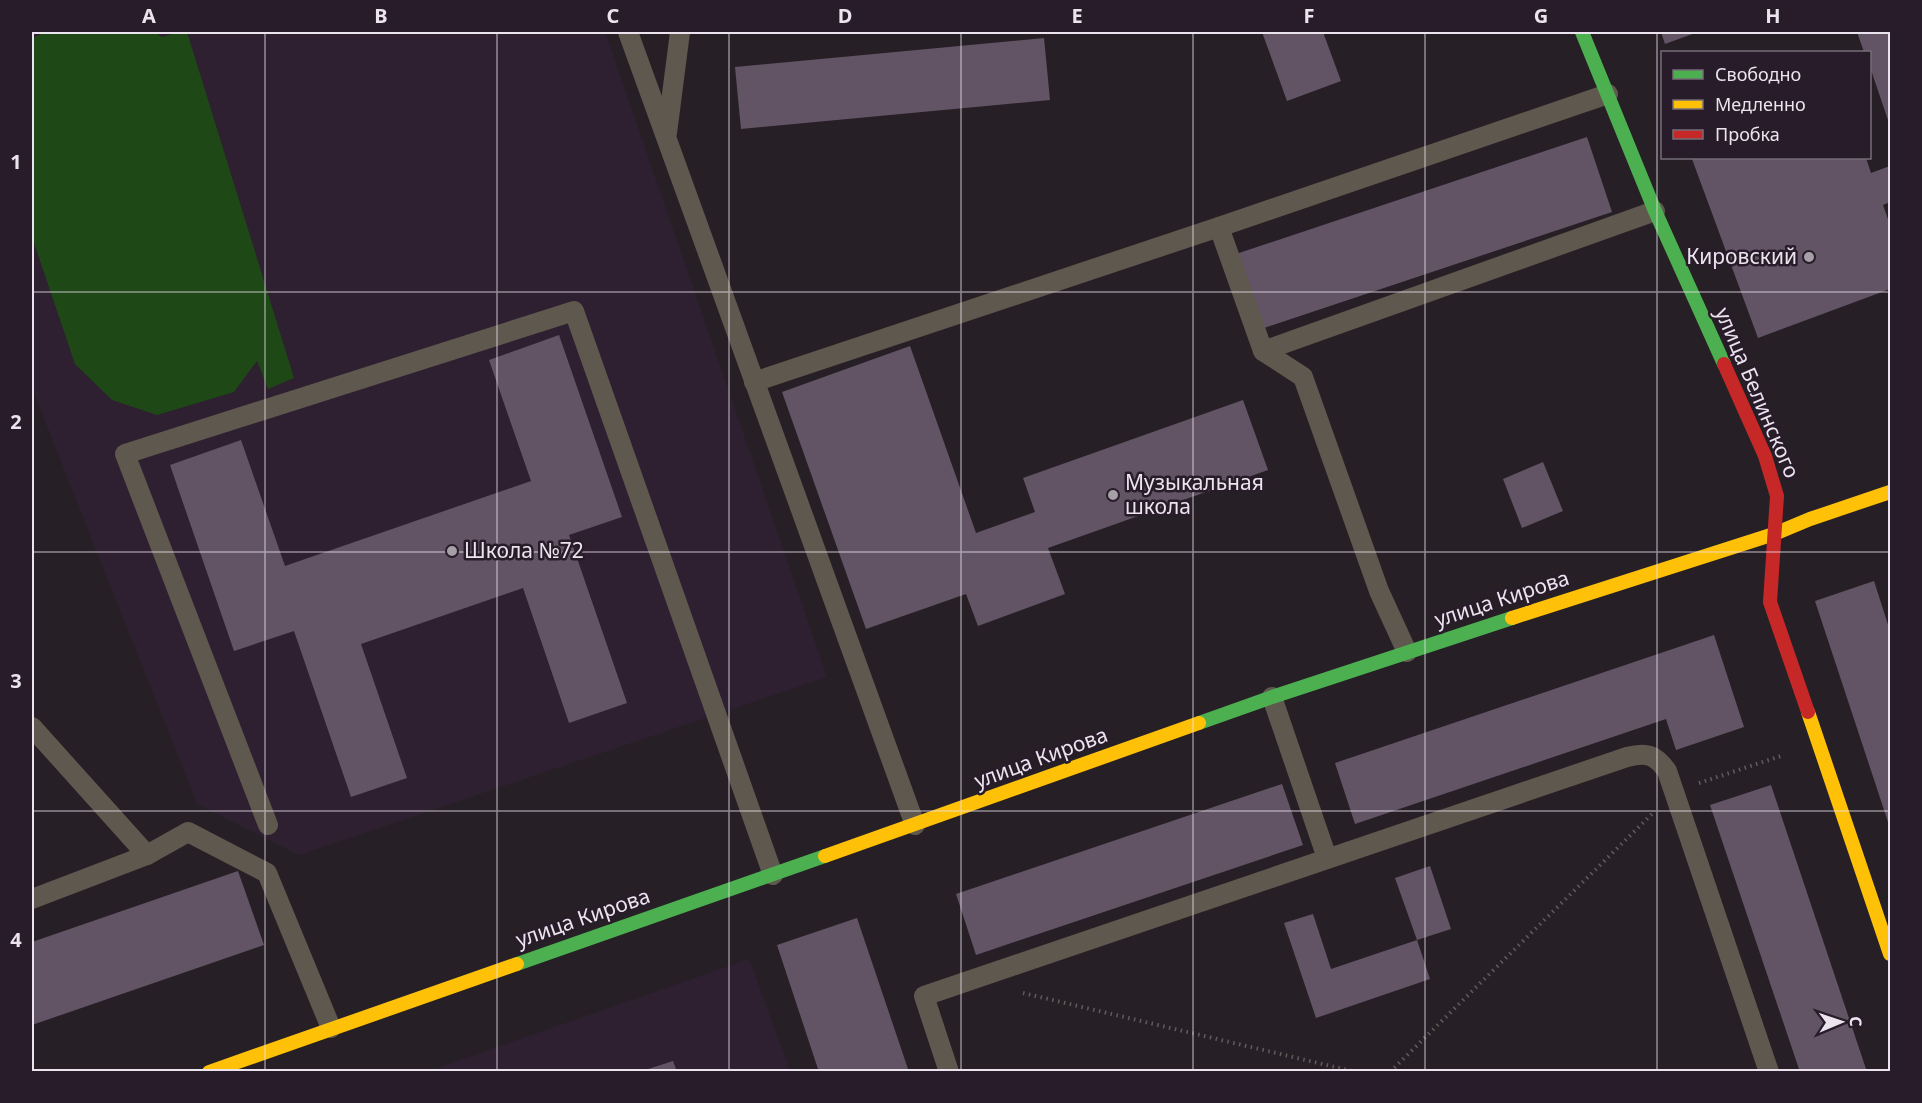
<svg xmlns="http://www.w3.org/2000/svg" width="1922" height="1103" viewBox="0 0 1922 1103" font-family="'Noto Sans',sans-serif">
<style>
.built{fill:#2e2031}
.green{fill:#1e4816}
.building{fill:#625465}
.lines{fill:none;stroke-linecap:round;stroke-linejoin:round}
.path{stroke:#615c59;stroke-width:4;stroke-dasharray:1.5 4.5;stroke-linecap:butt}
.lane{stroke:#5f584e;stroke-width:20}
.fast{stroke:#4caf50;stroke-width:14}
.slow{stroke:#ffc107;stroke-width:14}
.jam{stroke:#c62828;stroke-width:14}
.grid{fill:none;stroke:#ebe3ed;stroke-width:1.5;stroke-opacity:0.55}
.poi-dot{fill:#a69fa7;stroke:#281c2a;stroke-width:2}
.labels{text-anchor:middle;stroke-width:5;stroke-linejoin:round;paint-order:stroke}
.poi-label{font-size:21px;fill:#ebe3ed;stroke:#281c2a;text-anchor:start}
.street-label{font-size:21px;fill:#ebe3ed;stroke:#281c2a}
.neatline{fill:none;stroke:#ebe3ed;stroke-width:2}
.grid-label{font-size:20px;text-anchor:middle;font-weight:bold;fill:#ebe3ed}
</style>
<rect width="100%" height="100%" fill="#262026"/>
<g class="built">
<path d="M32,32H605L827,677L299,855L197,804L32,388Z"/>
<path d="M749,959L790,1071L426,1072Z"/>
</g>
<path class="green" d="M46,32H154L162,37L179,32H187L294,378L268,389L257,361L234,392L157,415L112,400L75,364L32,237V38Z"/>
<g class="building">
<path d="M1262,32H1323L1341,81L1287,101Z"/>
<path d="M1661,32H1698L1665,44Z"/>
<path d="M1857,32H1890V126L1870,67V52H1864Z"/>
<path d="M1044,38L1050,100L741,129L735,67Z"/>
<path d="M1587,137L1612,212L1261,329L1236,254Z"/>
<path d="M1696,158H1866L1871,173L1890,166V202L1883,205L1890,225V289L1758,338L1692,159Z"/>
<path d="M559,335L622,517L569,535L627,703L569,723L523,588L361,644L407,778L351,797L294,631L234,651L170,465L241,440L285,566L531,481L489,360Z"/>
<path d="M910,346L976,533L1035,512L1023,478L1243,400L1268,470L1048,548L1065,594L978,626L966,594L866,629L782,392Z"/>
<path d="M1543,462L1563,511L1522,528L1503,479Z"/>
<path d="M1874,581L1890,631V828L1815,601Z"/>
<path d="M1714,635L1744,727L1676,750L1666,719L1355,824L1335,763Z"/>
<path d="M1282,784L1303,845L976,955L956,894Z"/>
<path d="M1771,785L1867,1072H1800L1710,805Z"/>
<path d="M1430,866L1451,929L1417,940L1395,878Z"/>
<path d="M238,871L264,945L32,1025V942Z"/>
<path d="M1313,914L1331,969L1417,940L1430,979L1316,1018L1284,923Z"/>
<path d="M857,918L909,1072H819L777,945Z"/>
<path d="M673,1061L677,1072H643L642,1071Z"/>
</g>
<g class="lines">
<g class="path">
<path d="M1699,783L1781,756"/>
<path d="M1023,993L1356,1072"/>
<path d="M1390,1072L1653,813"/>
</g>
<g class="lane">
<path d="M628,32L915,825"/>
<path d="M667,133L680,32"/>
<path d="M1263,351L1655,211"/>
<path d="M754,382L1219,227"/>
<path d="M1407,652L1379,591L1303,377L1263,351L1219,227L1608,94"/>
<path d="M1272,697L1327,858"/>
<path d="M32,727L147,855"/>
<path d="M268,825L125,454L574,311L773,875"/>
<path d="M32,899L147,855L188,832L267,873L331,1028"/>
<path d="M949,1072L924,996L1627,757C1646,752 1655,754 1667,771L1769,1072"/>
</g>
<g class="fast">
<path d="M1582,32L1655,211L1724,364"/>
<path d="M1199,723L1272,697L1512,618"/>
<path d="M517,964L825,856"/>
</g>
<g class="slow">
<path d="M1512,618L1774,534L1810,519L1890,492"/>
<path d="M1808,712L1890,954"/>
<path d="M825,856L1199,723"/>
<path d="M209,1072L517,964"/>
</g>
<path class="jam" d="M1724,364L1765,456L1777,496L1770,602L1808,712"/>
</g>
<path class="grid" d="M265,32V1072M497,32V1072M729,32V1072M961,32V1072M1193,32V1072M1425,32V1072M1657,32V1072M32,292H1890M32,552H1890M32,811H1890"/>
<g class="poi-dot">
<circle cx="1809" cy="257" r="6"/>
<circle cx="1113" cy="495" r="6"/>
<circle cx="452" cy="551" r="6"/>
</g>
<g class="labels">
<g class="poi-label">
<text x="1797" y="264" text-anchor="end">Кировский</text>
<text x="1125" y="490">Музыкальная<tspan x="1125" dy="24">школа</tspan></text>
<text x="464" y="558">Школа №72</text>
</g>
<g class="street-label">
<text transform="translate(1757 393) rotate(67)" y="7">улица Белинского</text>
<text transform="translate(1502 599) rotate(-18)" y="7">улица Кирова</text>
<text transform="translate(1041 758) rotate(-20)" y="7">улица Кирова</text>
<text transform="translate(583 918) rotate(-19)" y="7">улица Кирова</text>
</g>
</g>
<rect width="1922" height="1103" fill="none" stroke="#281c2a" stroke-width="66"/>
<rect x="1661" y="51" width="210" height="108" fill="#281c2a" stroke="#766c78" stroke-width="1.5"/>
<rect x="1673" y="70" width="30" height="9" fill="#4caf50" stroke="#766c78" stroke-width="1.5"/>
<text x="1715" y="81" font-size="18" fill="#ebe3ed">Свободно</text>
<rect x="1673" y="100" width="30" height="9" fill="#ffc107" stroke="#766c78" stroke-width="1.5"/>
<text x="1715" y="111" font-size="18" fill="#ebe3ed">Медленно</text>
<rect x="1673" y="130" width="30" height="9" fill="#c62828" stroke="#766c78" stroke-width="1.5"/>
<text x="1715" y="141" font-size="18" fill="#ebe3ed">Пробка</text>
<g transform="translate(1841 1022) rotate(88)" stroke="#281c2a" stroke-width="4.5" paint-order="stroke">
<path d="M0-4.5L10 22L0 15L-10 22Z" fill="#ebe3ed"/>
<text y="-9" font-size="16" font-weight="bold" text-anchor="middle" fill="#ebe3ed">С</text>
</g>
<rect x="33" y="33" width="1856" height="1037" class="neatline"/>
<g class="grid-label">
<text x="149" y="23">A</text>
<text x="381" y="23">B</text>
<text x="613" y="23">C</text>
<text x="845" y="23">D</text>
<text x="1077" y="23">E</text>
<text x="1309" y="23">F</text>
<text x="1541" y="23">G</text>
<text x="1773" y="23">H</text>
<text x="16" y="169">1</text>
<text x="16" y="429">2</text>
<text x="16" y="688">3</text>
<text x="16" y="947">4</text>
</g>
</svg>
